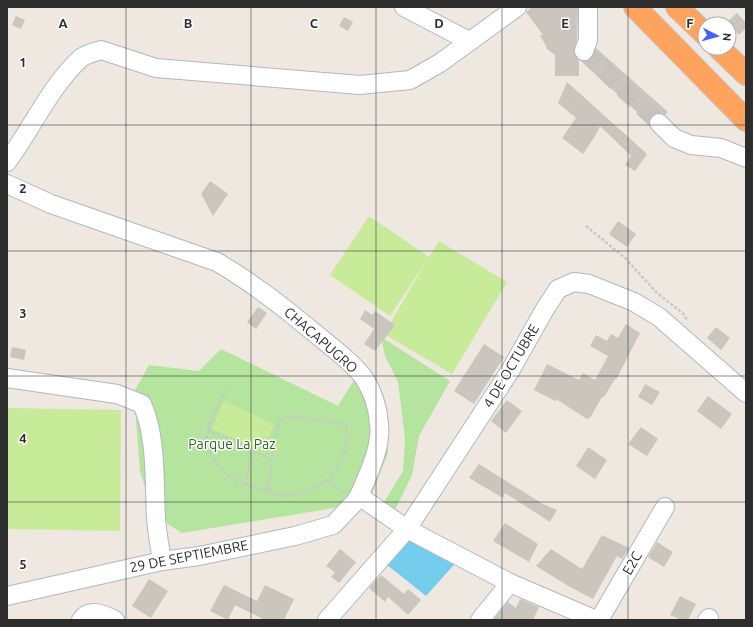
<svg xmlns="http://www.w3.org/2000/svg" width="753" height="627" viewBox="0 0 753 627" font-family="Ubuntu,sans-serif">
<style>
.green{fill:#b5e49e}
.pitch{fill:#c8eb9a}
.water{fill:#75cdee}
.building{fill:#cac6be}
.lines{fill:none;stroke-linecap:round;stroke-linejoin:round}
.minor-tunnel{stroke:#c7c3bc;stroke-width:18;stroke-dasharray:18 9;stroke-linecap:butt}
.minor-casing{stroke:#b3b6c0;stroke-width:20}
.highway-casing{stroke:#c8c8c8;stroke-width:24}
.path{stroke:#c8c8c8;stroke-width:2.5;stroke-dasharray:3 2;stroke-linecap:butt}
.minor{stroke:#fff;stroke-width:18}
.highway{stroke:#fda35d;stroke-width:22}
.grid{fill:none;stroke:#2d2d2d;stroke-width:1;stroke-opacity:0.55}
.labels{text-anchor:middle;stroke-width:3;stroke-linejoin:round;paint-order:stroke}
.street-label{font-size:14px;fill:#2d2d2d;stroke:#fff}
.park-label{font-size:14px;fill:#2c6c1c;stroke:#fff}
.grid-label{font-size:13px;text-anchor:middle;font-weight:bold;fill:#2d2d2d;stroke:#fff;stroke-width:3;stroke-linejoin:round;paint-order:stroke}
</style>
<rect width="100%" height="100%" fill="#eee8e0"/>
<g class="green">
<path d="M381,337L450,381L419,436L412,475L391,518L380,509L403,471L405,439L398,382L385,356Z"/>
<path d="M221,349L338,406L362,367L386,411L388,453L372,494L334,508L182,533L153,514L140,471L134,392L149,365L199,371Z"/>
</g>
<g class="pitch">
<path d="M369,216L429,257L439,241L507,282L452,374L384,334L427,260L390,316L330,275Z"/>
<path d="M224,401L274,424L263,451L212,429Z"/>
<path d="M7,408L121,410L120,531L7,529Z"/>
</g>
<path class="water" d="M410,540L459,559L426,596L386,564Z"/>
<g class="building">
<path d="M532,7H578L577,39L574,52L579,60V76H555V55L548,50L540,35H543L526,12Z"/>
<path d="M737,13L746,23V28L739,35L727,22Z"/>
<path d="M16,16L25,20L21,29L12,25Z"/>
<path d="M344,17L353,22L348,31L339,26Z"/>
<path d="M596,48L668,112L665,115L656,113L651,116L649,123L603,81L607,76H597L580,60L585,61L590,59Z"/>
<path d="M567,82L647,154L635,171L625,165L631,156L600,126L595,136L583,154L562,138L576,118L558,103Z"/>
<path d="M210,181L228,194L213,216L201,194Z"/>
<path d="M618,221L636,234L627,247L609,234Z"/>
<path d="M258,307L267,313L256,329L247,322Z"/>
<path d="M365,310L372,315L375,311L395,325L375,351L364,344L374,329L360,319Z"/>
<path d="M626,324L640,333L616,380L615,379L604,397H602L590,418L587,419L556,399L555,401L534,390L547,364L579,380L583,373L595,380L608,356L590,346L596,335L607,341L611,334L618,338Z"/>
<path d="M716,327L730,338L721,350L707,338Z"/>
<path d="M484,344L504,357L474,404L454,391Z"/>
<path d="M12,347L26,350L24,360L10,357Z"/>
<path d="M645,384L660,392L652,405L638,397Z"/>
<path d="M708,396L732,414L721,429L697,411Z"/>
<path d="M507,400L522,411L506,433L491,421Z"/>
<path d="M641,427L658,439L647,456L628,444Z"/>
<path d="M588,447L607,460L595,479L576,466Z"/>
<path d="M479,464L543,504L557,510L550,522L505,493L503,498L469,478Z"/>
<path d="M505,523L538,544L529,562L493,541Z"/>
<path d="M602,535L629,548L622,559L617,556L593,599L570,587L536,566L551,549L582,569Z"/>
<path d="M657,542L673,552L664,567L648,557Z"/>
<path d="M340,549L356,562L339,583L331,577L335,572L326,566Z"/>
<path d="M381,575L404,594L408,589L421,600L408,615L388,597L385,602L369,588Z"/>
<path d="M149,579L168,591L151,618L132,606Z"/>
<path d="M224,585L257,601L265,585L294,599L284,620H265L235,605L228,620L210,611Z"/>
<path d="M680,596L696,604L688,620H681L670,615Z"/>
<path d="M520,599L539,607L533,620L494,619L508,602L516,608Z"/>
</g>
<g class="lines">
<path class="minor-tunnel" d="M584,51L659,123"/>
<g class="minor-casing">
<g id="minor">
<path d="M404,7L469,41"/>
<path d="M584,51L588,40V7"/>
<path d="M659,123L674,138L691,145L721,148L746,158"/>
<path d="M7,162C31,130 51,85 81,58C86,54 95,52 101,50L156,68L360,85L410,80L440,63L517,7"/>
<path d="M7,184L51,204L217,262C255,284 288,311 322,339C336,351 353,363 364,378C373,392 378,407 379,424C382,447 368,475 359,496L407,529L510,583L596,620"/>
<path d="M7,378L117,394L142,404C157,437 154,482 156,518C157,533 160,547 162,561"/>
<path d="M7,596L162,561L199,556L295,536L333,525L355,502L359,496"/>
<path d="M81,620C89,607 105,615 115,620"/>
<path d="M327,620L407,529L510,371L545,309L558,289L574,282L589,284L634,302L659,317L746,393"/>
<path d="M480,620L510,583"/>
<path d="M599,620L665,507"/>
<path d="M707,620L709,618"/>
</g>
</g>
<g class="highway-casing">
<g id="highway">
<path d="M635,7L746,120"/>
<path d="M677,7L705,34"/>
<path d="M719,48L746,74"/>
</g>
</g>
<g class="path">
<path d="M586,226L625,258L657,293L685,315L687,321"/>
<path d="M226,390C218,406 206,424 207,442C208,448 211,454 214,459C225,479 242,484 264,490C273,493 283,497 294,495C318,490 335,478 343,455C346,444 348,435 346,425L295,416L280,419L274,442L268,491"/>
<path d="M208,430L272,460"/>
<path d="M326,480L344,494"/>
<path d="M246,485L251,450"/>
</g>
<use href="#minor" class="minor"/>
<use href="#highway" class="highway"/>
</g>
<path class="grid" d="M126,7V620M251,7V620M376,7V620M502,7V620M628,7V620M7,125H746M7,251H746M7,376H746M7,502H746"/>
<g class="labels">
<g class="street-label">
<text transform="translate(321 340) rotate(41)" y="5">CHACAPUGRO</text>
<text transform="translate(511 366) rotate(-59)" y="5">4 DE OCTUBRE</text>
<text transform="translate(189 556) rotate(-11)" y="5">29 DE SEPTIEMBRE</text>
<text transform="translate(632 563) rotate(-60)" y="5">E2C</text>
</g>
<g class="park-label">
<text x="232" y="449">Parque La Paz</text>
</g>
</g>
<g class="grid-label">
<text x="63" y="28">A</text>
<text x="188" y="28">B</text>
<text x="314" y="28">C</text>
<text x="439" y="28">D</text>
<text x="565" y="28">E</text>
<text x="690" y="28">F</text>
<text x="23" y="67">1</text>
<text x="23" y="193">2</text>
<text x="23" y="318">3</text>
<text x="23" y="443">4</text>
<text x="23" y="569">5</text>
</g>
<rect width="753" height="627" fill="none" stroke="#2d2d2d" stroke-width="16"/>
<g transform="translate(717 36) rotate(96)"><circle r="19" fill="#ffffff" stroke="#ababab"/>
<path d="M0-3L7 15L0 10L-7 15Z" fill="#4363f8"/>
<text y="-6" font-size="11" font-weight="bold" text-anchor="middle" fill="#2d2d2d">N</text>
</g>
</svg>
